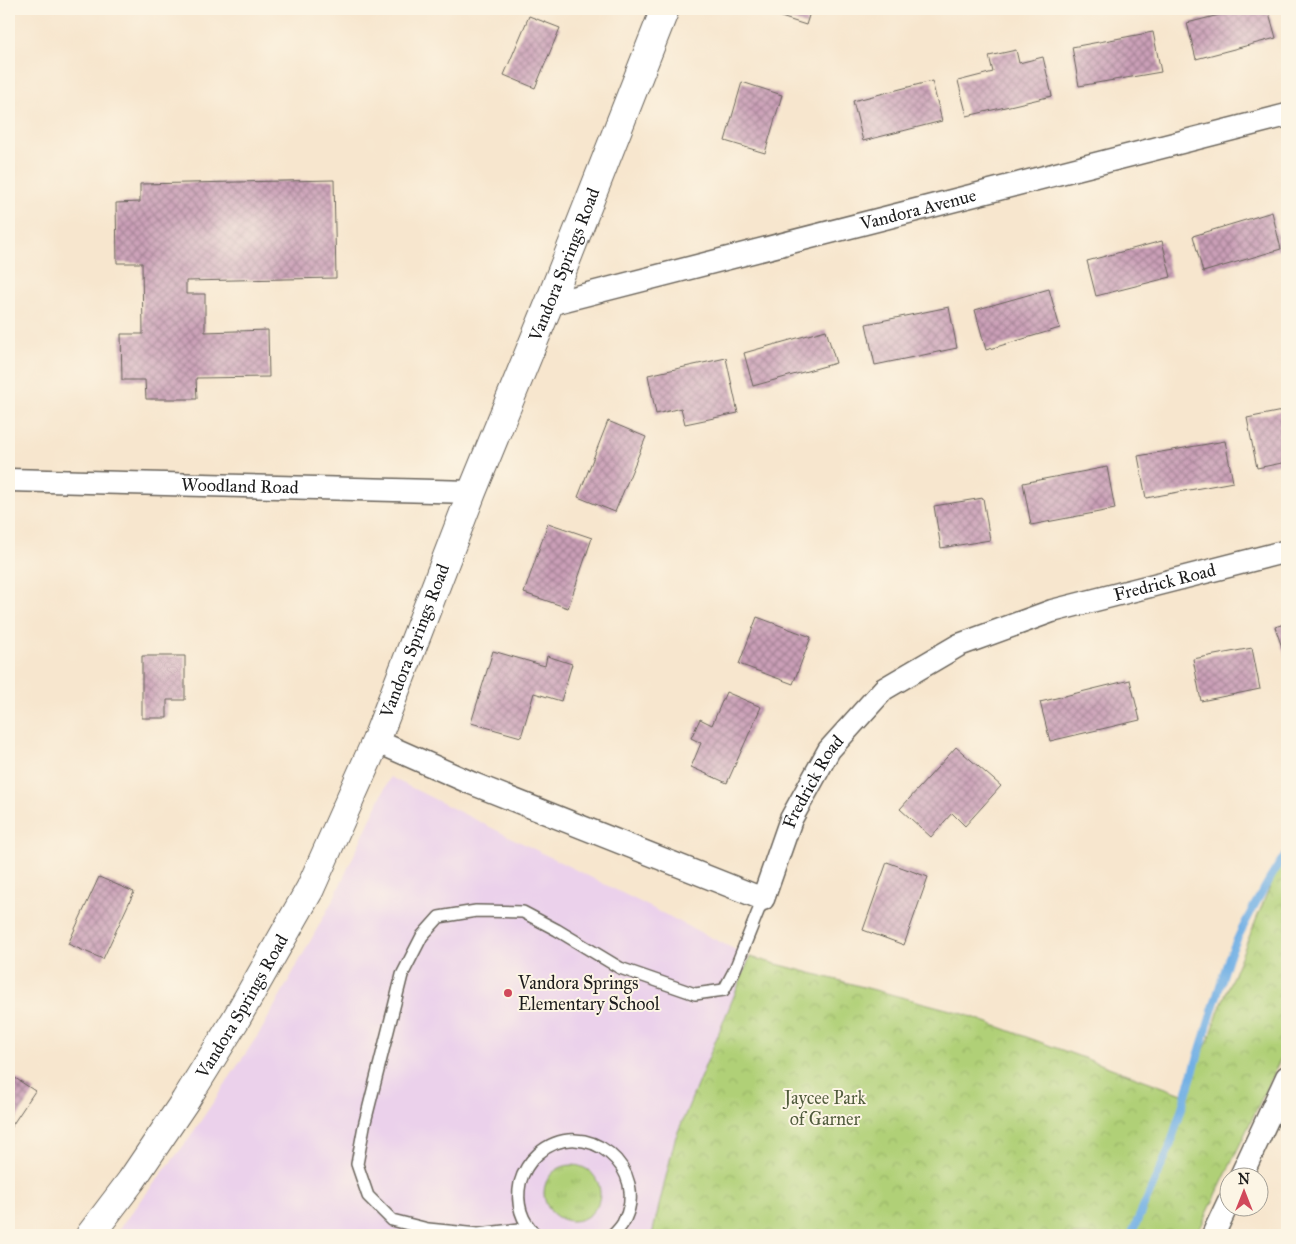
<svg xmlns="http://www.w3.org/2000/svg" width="1296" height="1244" viewBox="0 0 1296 1244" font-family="'IM FELL Great Primer',serif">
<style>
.built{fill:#ebd1eb}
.grass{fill:url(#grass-tufts);stroke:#66764a}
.park{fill:url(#park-crowns);stroke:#66764a}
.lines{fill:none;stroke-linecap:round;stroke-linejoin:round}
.stream{stroke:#72b0e5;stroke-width:8}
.building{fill:url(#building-cross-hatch)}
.service-casing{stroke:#69635a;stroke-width:14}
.minor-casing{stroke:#69635a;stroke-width:25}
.tertiary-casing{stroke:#69635a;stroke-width:30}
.service{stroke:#fff;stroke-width:11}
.minor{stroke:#fff;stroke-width:22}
.tertiary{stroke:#fff;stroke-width:28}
.poi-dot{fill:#d1495b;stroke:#fcf5e5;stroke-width:2}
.labels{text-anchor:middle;stroke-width:4;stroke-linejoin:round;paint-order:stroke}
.street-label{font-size:18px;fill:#1c1c1c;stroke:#fcf5e5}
.poi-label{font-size:18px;fill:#1c1c1c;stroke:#fcf5e5;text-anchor:start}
.park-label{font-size:18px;fill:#505b3c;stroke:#fcf5e5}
</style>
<defs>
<pattern id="grass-tufts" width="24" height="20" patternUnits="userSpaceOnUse" patternTransform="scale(1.25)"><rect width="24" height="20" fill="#b0d077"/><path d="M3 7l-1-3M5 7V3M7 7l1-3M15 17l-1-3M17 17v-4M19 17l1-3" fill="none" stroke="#97b266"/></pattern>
<pattern id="park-crowns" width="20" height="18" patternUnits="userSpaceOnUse" patternTransform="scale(1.25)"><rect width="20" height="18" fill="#b0d077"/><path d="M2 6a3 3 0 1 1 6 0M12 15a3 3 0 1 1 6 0" fill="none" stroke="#97b266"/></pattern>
<pattern id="building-cross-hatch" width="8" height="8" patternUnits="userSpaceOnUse" patternTransform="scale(1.25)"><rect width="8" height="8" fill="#ca9fb7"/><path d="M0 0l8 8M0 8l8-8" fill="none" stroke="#a38194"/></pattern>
</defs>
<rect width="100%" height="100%" fill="#fcf5e5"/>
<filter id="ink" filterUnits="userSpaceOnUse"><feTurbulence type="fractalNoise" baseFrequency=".02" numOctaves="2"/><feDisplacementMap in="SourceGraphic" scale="10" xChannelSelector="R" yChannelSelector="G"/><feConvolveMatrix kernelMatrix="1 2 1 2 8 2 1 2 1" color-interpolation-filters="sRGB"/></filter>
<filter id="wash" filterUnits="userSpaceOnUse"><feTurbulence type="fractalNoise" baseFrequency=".0096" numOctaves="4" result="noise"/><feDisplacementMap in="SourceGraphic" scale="20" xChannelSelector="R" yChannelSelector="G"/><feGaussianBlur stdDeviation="1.12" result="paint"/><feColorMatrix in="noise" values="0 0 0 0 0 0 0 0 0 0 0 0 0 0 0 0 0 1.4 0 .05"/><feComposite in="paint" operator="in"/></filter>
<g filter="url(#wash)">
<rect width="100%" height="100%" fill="#f7e6ce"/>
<path class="built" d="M390,777L750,957L675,1139L652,1235H114L188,1140L262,1029L334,898Z"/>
<circle class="grass" cx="572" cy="1193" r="28"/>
<path class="park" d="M1287,845V1045L1197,1235H652L675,1139L750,957L958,1012L1185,1095L1196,1065L1211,1035L1219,1010Z"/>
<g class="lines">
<path class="stream" d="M1131,1235L1169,1149L1229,957C1245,920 1265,885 1287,852"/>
</g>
<g id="blocks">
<g class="building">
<path d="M756,9H811L806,25Z"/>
<path d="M1243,9H1268L1276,38L1196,59L1187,23Z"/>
<path d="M529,16L560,28L535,88L504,75Z"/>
<path d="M1153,32L1161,72L1079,86L1072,47Z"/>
<path d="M1016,50L1019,63L1043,57L1052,96L967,116L958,81L993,72L989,56Z"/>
<path d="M932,81L942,121L863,141L853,101Z"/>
<path d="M742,82L782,95L765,153L725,141Z"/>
<path d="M334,180L336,278L186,281V294H205V332L268,330L269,377L196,378L197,399H146L145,380H122L121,334H143L142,263H117L116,203L140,202V184Z"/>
<path d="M1272,212L1281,249L1203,272L1193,236Z"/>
<path d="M1162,241L1171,277L1096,296L1087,261Z"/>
<path d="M1049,289L1060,328L986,350L975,310Z"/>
<path d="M949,307L957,348L875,365L866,324Z"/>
<path d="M826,330L836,363L753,386L744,353Z"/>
<path d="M726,358L738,413L685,424L681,408L656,414L648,375Z"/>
<path d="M1287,410V462L1257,468L1247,418Z"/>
<path d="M608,421L646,437L615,512L578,497Z"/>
<path d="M1225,441L1233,482L1146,498L1138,456Z"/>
<path d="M1107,467L1115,509L1031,525L1023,483Z"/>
<path d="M983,498L990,540L941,548L934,506Z"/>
<path d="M548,523L592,538L568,608L524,593Z"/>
<path d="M757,617L811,637L793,684L739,664Z"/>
<path d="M1287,623V662L1275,627Z"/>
<path d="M1252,648L1260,689L1201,701L1193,659Z"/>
<path d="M493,651L545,666L547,656L572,664L561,701L534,693L521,737L471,723Z"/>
<path d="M142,656H185V700H167V718H142Z"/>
<path d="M1130,680L1140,720L1050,741L1040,702Z"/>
<path d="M726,692L761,707L727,783L691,767L701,743L691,738L700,719L712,725Z"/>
<path d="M956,747L1001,786L965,826L952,813L931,837L900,809Z"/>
<path d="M887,862L928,877L904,945L863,930Z"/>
<path d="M99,877L134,892L103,959L68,944Z"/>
<path d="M9,1074L35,1091L9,1130Z"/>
</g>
</g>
</g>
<g filter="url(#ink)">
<use href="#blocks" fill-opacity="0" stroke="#69635a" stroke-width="1"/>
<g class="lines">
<g class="service-casing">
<g id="service">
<path d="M528,1228L478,1234L428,1229L392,1220L368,1196L357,1164L364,1126L402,975L422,936L439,917L476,911L523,912L557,930L620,968L695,994L724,990L735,969L763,899"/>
<path d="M536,1235C521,1221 516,1203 520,1183C523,1172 529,1162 538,1154C584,1113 653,1169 623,1223C620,1228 616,1232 613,1235"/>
</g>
</g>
<g class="minor-casing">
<g id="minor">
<path id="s1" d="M549,304L1287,115"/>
<path id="s2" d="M9,480L472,492"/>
<path id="s3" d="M376,741L471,783L763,899L791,819L829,750L884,689L959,645L1052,611L1287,551"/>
<path d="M1241,1176L1287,1077"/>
<path d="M1213,1235L1228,1203"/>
</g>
</g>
<g class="tertiary-casing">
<g id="tertiary">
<path id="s4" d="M90,1235L131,1181L185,1101L236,1019L310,889L376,741L472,492L549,304L665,9"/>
</g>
</g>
<use href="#service" class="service"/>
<use href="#minor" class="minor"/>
<use href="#tertiary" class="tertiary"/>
</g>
</g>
<circle class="poi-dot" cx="508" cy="993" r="5"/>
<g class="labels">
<g class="street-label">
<text dy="6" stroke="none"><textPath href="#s1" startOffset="381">Vandora Avenue</textPath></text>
<text dy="6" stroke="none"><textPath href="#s4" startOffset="1085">Vandora Springs Road</textPath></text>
<text dy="6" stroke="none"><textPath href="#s2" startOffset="231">Woodland Road</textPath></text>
<text dy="6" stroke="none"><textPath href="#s3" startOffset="966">Fredrick Road</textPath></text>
<text dy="6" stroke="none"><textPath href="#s4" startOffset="680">Vandora Springs Road</textPath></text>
<text dy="6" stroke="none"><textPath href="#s3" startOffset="546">Fredrick Road</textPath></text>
<text dy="6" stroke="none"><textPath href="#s4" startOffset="275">Vandora Springs Road</textPath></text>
</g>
<g class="poi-label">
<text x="518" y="989">Vandora Springs<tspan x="518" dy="21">Elementary School</tspan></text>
</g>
<g class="park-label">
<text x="825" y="1104">Jaycee Park<tspan x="825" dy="21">of Garner</tspan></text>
</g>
</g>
<rect width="1296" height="1244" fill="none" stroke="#fcf5e5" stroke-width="30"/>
<g transform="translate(1244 1192)"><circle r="24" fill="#fcf5e5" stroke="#a29e95"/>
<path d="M0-4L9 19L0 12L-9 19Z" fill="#d1495b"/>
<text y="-8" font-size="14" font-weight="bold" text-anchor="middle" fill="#1c1c1c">N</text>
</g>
</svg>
